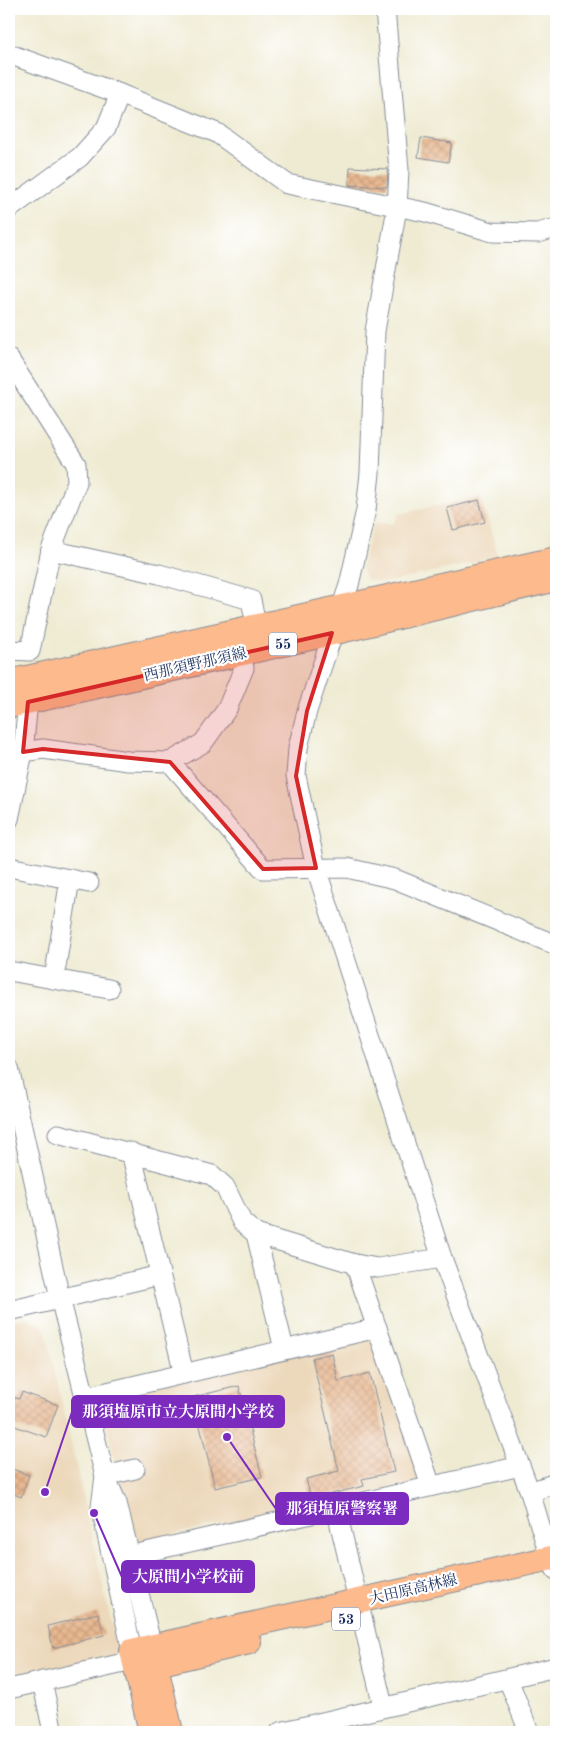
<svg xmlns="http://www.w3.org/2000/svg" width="565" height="1741" viewBox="0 0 565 1741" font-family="'Old Standard TT','Noto Serif JP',serif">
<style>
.built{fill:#ecd8ba}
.building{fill:url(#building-cross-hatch)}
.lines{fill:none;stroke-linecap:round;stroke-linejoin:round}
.minor-casing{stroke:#858d98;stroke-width:21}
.major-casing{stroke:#858d98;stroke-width:26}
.minor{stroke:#fff;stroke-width:19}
.major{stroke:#fcba8d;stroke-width:24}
.marked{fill:#d62828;fill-opacity:0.2;stroke:#d62828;stroke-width:4;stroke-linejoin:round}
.labels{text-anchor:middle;stroke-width:4.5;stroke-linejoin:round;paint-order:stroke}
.shield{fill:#fff;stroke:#5f6d8e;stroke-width:1}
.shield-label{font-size:14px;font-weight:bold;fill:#1b2f5e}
.street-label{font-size:15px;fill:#1b2f5e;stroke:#fff}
.leader{fill:none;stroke:#7b2cbf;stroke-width:2}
.callout-dot{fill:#7b2cbf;stroke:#fff;stroke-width:2}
.callout{fill:#7b2cbf;stroke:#7b2cbf;stroke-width:2}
.callout-label{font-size:16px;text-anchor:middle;font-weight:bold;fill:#fff}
</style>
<defs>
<pattern id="building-cross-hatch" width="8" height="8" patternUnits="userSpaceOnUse" patternTransform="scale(1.25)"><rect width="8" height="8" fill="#e8b78f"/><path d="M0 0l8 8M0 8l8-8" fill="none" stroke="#c69e7e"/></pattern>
</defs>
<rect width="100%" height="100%" fill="#fff"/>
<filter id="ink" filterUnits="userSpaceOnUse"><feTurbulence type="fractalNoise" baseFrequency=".02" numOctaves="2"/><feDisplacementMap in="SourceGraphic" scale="10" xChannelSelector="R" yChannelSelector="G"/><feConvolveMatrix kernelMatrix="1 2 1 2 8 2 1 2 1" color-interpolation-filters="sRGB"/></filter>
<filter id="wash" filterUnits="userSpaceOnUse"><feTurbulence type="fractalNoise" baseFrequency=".0096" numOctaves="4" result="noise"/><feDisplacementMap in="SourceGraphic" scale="20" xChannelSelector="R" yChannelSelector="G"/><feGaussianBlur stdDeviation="1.12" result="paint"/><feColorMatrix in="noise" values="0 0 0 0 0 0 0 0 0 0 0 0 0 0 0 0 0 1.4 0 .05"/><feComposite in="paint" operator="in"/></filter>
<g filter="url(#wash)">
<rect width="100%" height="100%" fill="#efebd3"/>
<g class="built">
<path d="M481,496L498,557L385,583L365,579L361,566L374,523H394L399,514Z"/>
<path d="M28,1317L45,1328L119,1657L9,1681V1321Z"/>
<path d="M370,1334L424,1481L133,1543L101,1399Z"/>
</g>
<g id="blocks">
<g class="building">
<path d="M421,138L452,143L448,162L418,157Z"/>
<path d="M350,167L388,169L387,187L349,185Z"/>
<path d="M479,500L485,522L453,530L447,508Z"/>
<path d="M332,1353L338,1381L370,1373L394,1472L362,1479L364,1486L311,1499L306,1479L339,1471L312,1358Z"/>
<path d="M239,1386L262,1477L215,1488L193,1397Z"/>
<path d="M22,1392L58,1405L46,1437L9,1424V1396L19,1399Z"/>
<path d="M9,1468L29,1475L21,1497L9,1492Z"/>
<path d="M98,1613L104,1635L53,1648L48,1626Z"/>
</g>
</g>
</g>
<g filter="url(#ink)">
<use href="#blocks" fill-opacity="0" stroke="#858d98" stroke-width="1"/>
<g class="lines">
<g class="minor-casing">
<g id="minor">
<path d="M385,9L399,170L397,208L375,331L370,473L366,510L349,585L307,711L298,748L296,776L316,868L442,1258L530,1492L550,1558L556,1570"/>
<path d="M9,54L120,94L217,133L287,184L425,212L492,232L538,233L556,228"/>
<path d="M9,209L80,157L106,128L120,94"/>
<path d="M9,359L76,464L77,482L51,550L30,651L9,650"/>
<path d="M51,550L159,574L251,600L256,625"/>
<path d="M23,752L43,749L128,761L170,762L263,869L347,868L395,879L556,945"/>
<path d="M170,762L203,743L227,709L244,668L241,653"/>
<path d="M9,819L23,752L28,702"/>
<path d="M9,867L89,883"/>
<path d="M9,971L109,989"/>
<path d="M54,979L70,879"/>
<path d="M9,1068L60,1298L105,1476L117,1503L152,1647"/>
<path d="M58,1134L212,1175L225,1187L242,1222L256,1234L355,1264L378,1268L442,1258"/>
<path d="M131,1152L184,1374"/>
<path d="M256,1234L284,1349"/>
<path d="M355,1264L431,1486"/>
<path d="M9,1311L160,1275"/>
<path d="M86,1397L377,1328"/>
<path d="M105,1476L135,1469"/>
<path d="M530,1492L556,1483"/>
<path d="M336,1508L383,1706"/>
<path d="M129,1556L520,1466"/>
<path d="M508,1679L529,1732"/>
<path d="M42,1681L53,1732"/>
<path d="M9,1689L124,1663L132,1651L101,1507L105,1476"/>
<path d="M280,1732L556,1667"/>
</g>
</g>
<g class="major-casing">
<g id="major">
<path d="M9,682L556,559"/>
<path d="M9,706L332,633L556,579"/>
<path d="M152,1649L171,1732"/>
<path d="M136,1669L249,1642"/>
<path d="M151,1732L132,1651L556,1557"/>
</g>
</g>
<use href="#minor" class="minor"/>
<use href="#major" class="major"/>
</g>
</g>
<path class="marked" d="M332,633L307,711L296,776L316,868L263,869L170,762L43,749L23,752L28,702Z"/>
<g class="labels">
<g class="shield">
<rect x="269" y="632.5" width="28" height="23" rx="4"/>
<rect x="332" y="1607.5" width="28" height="23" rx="4"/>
</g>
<g class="shield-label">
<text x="283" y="649">55</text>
<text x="346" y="1624">53</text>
</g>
<g class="street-label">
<text transform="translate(195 664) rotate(-13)" y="5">西那須野那須線</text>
<text transform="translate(413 1589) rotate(-13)" y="5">大田原高林線</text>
</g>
</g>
<path class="leader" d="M45 1492L72 1412M227 1437L276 1509M94 1513L122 1577"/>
<g class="callout-dot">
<circle cx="45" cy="1492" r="5"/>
<circle cx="227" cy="1437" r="5"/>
<circle cx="94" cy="1513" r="5"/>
</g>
<g class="callout">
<rect x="72" y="1396" width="212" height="31" rx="5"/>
<rect x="276" y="1493" width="132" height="31" rx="5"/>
<rect x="122" y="1561" width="132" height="31" rx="5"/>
</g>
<g class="callout-label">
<text x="178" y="1417">那須塩原市立大原間小学校</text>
<text x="342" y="1514">那須塩原警察署</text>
<text x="188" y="1582">大原間小学校前</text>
</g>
<rect width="565" height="1741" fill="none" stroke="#fff" stroke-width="30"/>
</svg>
